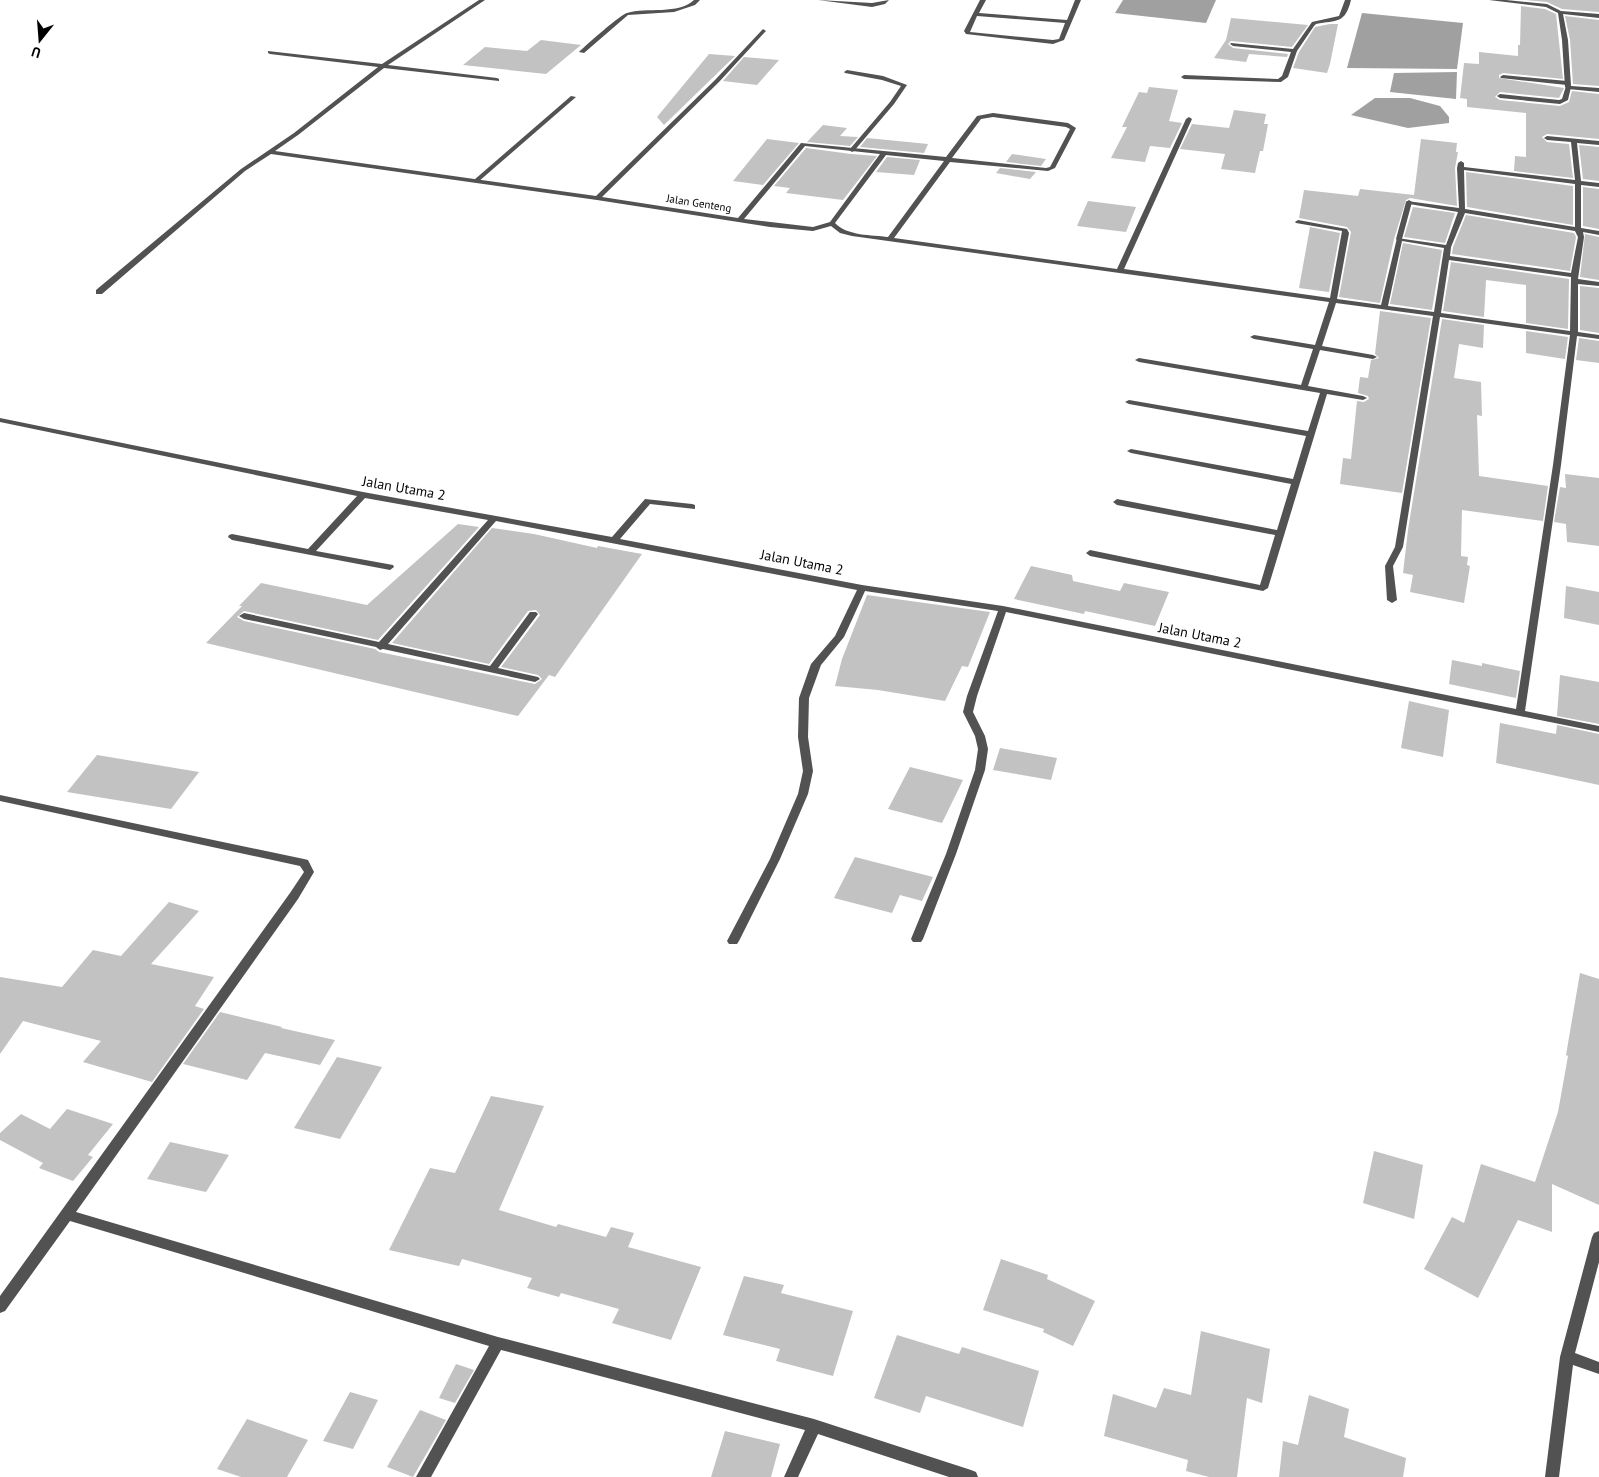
<svg xmlns="http://www.w3.org/2000/svg" width="1599" height="1477" viewBox="0 0 1599 1477" font-family="'PT Sans',sans-serif">
<style>
.water{fill:#a0a0a0}
.building{fill:#c2c2c2}
.lines{fill:none;stroke-linecap:round;stroke-linejoin:round}
.service{fill:#525252;fill-rule:evenodd}
.minor{fill:#525252;fill-rule:evenodd}
.labels{text-anchor:middle;stroke-width:4;stroke-linejoin:round;paint-order:stroke}
.far-street-label{font-size:11px;fill:#000;stroke:#fff}
.street-label{font-size:14px;fill:#000;stroke:#fff}
</style>
<rect width="100%" height="100%" fill="#fff"/>
<g class="water">
<path d="M1123,0H1216L1206,23L1115,13Z"/>
<path d="M1362,13L1463,23L1457,69L1347,68Z"/>
<path d="M1457,72L1456,99L1390,92L1394,73Z"/>
<path d="M1375,98H1410L1440,106L1449,117V123L1408,128L1351,115Z"/>
</g>
<g class="building">
<path d="M1525,0H1599V12L1562,9L1547,2Z"/>
<path d="M1521,6L1545,9L1556,14L1563,79L1503,73L1499,75V78L1564,88L1559,98L1500,92L1495,97L1500,100L1560,106L1569,102L1572,91L1599,94V139L1547,134L1542,137L1547,142L1569,144L1573,178L1514,171L1515,156L1526,157V113L1467,107V99L1460,98L1464,63L1479,64V52L1518,56V45H1520Z"/>
<path d="M1565,16L1599,20V86L1573,84L1570,40Z"/>
<path d="M1231,18L1308,25L1292,47L1231,41L1228,44L1233,48L1288,54L1287,57L1249,54L1246,62L1214,58L1226,40Z"/>
<path d="M1330,24H1338L1330,64L1327,73L1293,68L1299,52L1315,27Z"/>
<path d="M541,40L581,45L546,74L463,65L485,47L527,51Z"/>
<path d="M709,54L735,56L664,125L657,117Z"/>
<path d="M744,57L779,60L757,85L723,81Z"/>
<path d="M1149,87L1178,90L1169,121L1182,123L1170,148L1150,146L1145,162L1111,158L1127,127H1122L1139,92L1147,93Z"/>
<path d="M1234,110L1266,114L1264,124H1268L1267,130L1263,151H1260L1255,173L1221,169L1225,154L1180,149L1192,124L1229,128Z"/>
<path d="M823,125L847,128L840,136L858,137L850,146L807,142Z"/>
<path d="M867,138L928,144L924,153L860,147Z"/>
<path d="M767,139L799,143L763,185L733,181Z"/>
<path d="M1421,139L1457,143L1456,152H1458L1455,168L1457,206L1410,198L1406,200L1394,239L1380,303L1339,297L1351,232L1347,227L1299,218L1304,190L1358,196L1360,189L1414,195Z"/>
<path d="M1579,145L1599,147V181L1583,179Z"/>
<path d="M806,148L851,154L877,156L843,200L786,193L790,188L774,186Z"/>
<path d="M1012,154L1046,159L1041,166L1006,162Z"/>
<path d="M887,157L920,160L914,175L876,172Z"/>
<path d="M1000,168L1036,172L1030,179L996,173Z"/>
<path d="M1466,172L1573,186V225L1467,207Z"/>
<path d="M1583,187L1599,189V229L1583,226Z"/>
<path d="M1088,201L1136,207L1126,232L1077,226Z"/>
<path d="M1413,207L1455,213L1445,243L1404,237Z"/>
<path d="M1466,215L1574,233L1576,237L1570,271L1452,254L1453,247Z"/>
<path d="M1310,227L1340,233L1329,292L1299,288Z"/>
<path d="M1585,234L1599,237V280L1580,277Z"/>
<path d="M1403,243L1442,250L1432,310L1390,304Z"/>
<path d="M1451,262L1569,279L1568,329L1526,323V285L1486,280L1484,317L1443,311Z"/>
<path d="M1580,286L1599,288V333L1580,330Z"/>
<path d="M1380,311L1431,318L1402,493L1340,484L1343,458L1351,459L1357,401L1364,402L1369,399L1368,396L1358,393L1360,377L1368,378L1371,360L1379,358L1375,354Z"/>
<path d="M1442,319L1484,325L1483,348L1459,344L1454,378L1481,382L1482,416L1477,415L1479,476L1548,486L1543,521L1462,510L1461,556L1468,557L1467,565L1470,566L1464,603L1410,592L1413,575L1403,573L1408,530Z"/>
<path d="M1526,331L1568,337L1565,359L1526,353Z"/>
<path d="M1579,338L1599,341V363L1576,360Z"/>
<path d="M1565,474L1599,478V546L1567,542L1566,524L1554,522L1560,487L1566,488Z"/>
<path d="M458,524L479,527L378,640L244,611L237,617L244,621L375,649L379,652L535,684L542,679L538,675L501,667L540,615L536,610L528,611L489,664L392,643L492,528L534,534L597,548L598,546L642,554L555,677L549,675L518,716L206,643L242,606H239L261,583L367,605Z"/>
<path d="M1031,566L1072,575L1073,581L1120,591L1124,583L1169,592L1155,626L1085,611L1084,614L1014,599Z"/>
<path d="M1566,586L1599,592V625L1564,618Z"/>
<path d="M867,595L990,612L968,667L962,666L945,701L878,690L835,686L842,659Z"/>
<path d="M1452,660L1482,666V663L1520,671L1516,698L1449,684Z"/>
<path d="M1560,675L1599,682V724L1557,716Z"/>
<path d="M1409,701L1449,710L1443,757L1401,748Z"/>
<path d="M1500,723L1556,734L1557,725L1599,734V785L1496,763Z"/>
<path d="M1000,748L1057,758L1051,780L993,770Z"/>
<path d="M97,755L199,772L171,809L67,792Z"/>
<path d="M910,767L963,780L942,823L888,809Z"/>
<path d="M855,857L933,877L922,901L900,895L892,913L834,898Z"/>
<path d="M169,902L199,911L151,964L214,977L195,1006L204,1009L152,1082L83,1062L101,1041L23,1021L0,1054V977L62,987L93,950L121,956Z"/>
<path d="M1580,973L1599,979V1205L1552,1184V1232L1518,1220L1478,1298L1424,1269L1452,1217L1464,1223L1481,1164L1535,1182L1558,1112L1568,1056L1566,1055Z"/>
<path d="M220,1012L282,1027L281,1028L335,1040L320,1065L265,1053L247,1080L183,1064Z"/>
<path d="M337,1057L382,1067L340,1139L294,1128Z"/>
<path d="M491,1096L544,1106L499,1210L556,1227L558,1224L606,1237L611,1227L634,1233L628,1247L701,1267L671,1340L612,1323L619,1309L561,1293L559,1297L527,1288L532,1278L462,1259L459,1266L389,1250L430,1168L455,1173Z"/>
<path d="M67,1109L113,1124L88,1155L93,1157L73,1181L39,1168L43,1163L0,1140V1133L21,1114L50,1129Z"/>
<path d="M170,1142L229,1155L206,1192L147,1179Z"/>
<path d="M1374,1151L1423,1165L1414,1219L1363,1203Z"/>
<path d="M1001,1259L1048,1275L1047,1279L1095,1301L1073,1346L1043,1332L1044,1329L983,1310Z"/>
<path d="M744,1276L784,1285L781,1293L853,1311L833,1376L776,1361L780,1349L723,1335Z"/>
<path d="M1201,1331L1270,1349L1262,1403L1247,1398L1237,1477H1209L1186,1471L1188,1460L1104,1436L1113,1394L1156,1408L1164,1388L1191,1395Z"/>
<path d="M897,1335L959,1354L962,1347L1039,1371L1023,1427L926,1396L920,1413L874,1398Z"/>
<path d="M456,1364L474,1370L455,1403L439,1398Z"/>
<path d="M350,1392L378,1400L353,1449L323,1441Z"/>
<path d="M1309,1395L1349,1409L1344,1437L1406,1458L1403,1477H1279L1283,1441L1298,1445Z"/>
<path d="M420,1410L446,1420L413,1477L387,1467Z"/>
<path d="M247,1419L308,1440L287,1477H241L217,1469Z"/>
<path d="M725,1431L780,1444L771,1477H711Z"/>
</g>
<g class="lines">
<g class="service">
<path d="M847,70L883,76L907,85L894,104L854,151L852,152L849,150L850,149L890,102L901,86L882,80L845,73L844,72Z"/>
<path d="M1503,75L1567,81L1570,83L1567,85L1501,78L1500,77Z"/>
<path d="M1566,86L1571,87L1568,100L1560,104L1500,98L1497,96L1500,94L1559,100L1562,99Z"/>
<path d="M571,96L576,97L478,182H474V180Z"/>
<path d="M1409,200L1412,202L1402,239L1397,240L1396,239L1406,202Z"/>
</g>
<g class="minor">
<path d="M479,0H485L388,65L497,78L499,79V81L384,68L298,135L275,151L596,196L715,80L763,29L766,31L765,32L719,82L602,197L738,218L801,143L946,157L977,116L993,113L1068,123L1076,128L1055,168L1048,171L950,162L894,238L1117,269L1186,119L1189,117L1192,119L1124,269L1330,298L1342,231L1296,223L1295,222L1298,220L1347,229L1349,233L1337,299L1381,305L1397,238L1446,245L1458,212L1409,204L1406,202L1407,201L1459,208L1457,168L1458,163L1461,161L1464,163V167L1575,180L1571,142L1547,140L1544,138L1547,136L1599,141V145L1577,143L1581,181L1599,183V187L1581,185V228L1599,231V235L1583,232L1584,237L1578,279L1599,282V286L1578,284V332L1599,335V339L1577,336L1561,465L1525,711L1599,726V732L1006,612L977,696L973,712L985,736L988,749L985,770L956,854L923,939L921,942H913L911,939L946,854L975,770L978,749L975,736L963,712L967,696L998,611L865,591L844,637L821,665L809,698L808,737L813,771L808,794L780,859L739,941L737,944H729L727,941L770,859L798,794L803,771L798,737L799,698L811,664L835,636L857,590L496,521L388,644L490,666L530,612H536L538,614L498,668L538,677L540,679L535,682L383,649L380,650L376,647L244,619L239,616L244,613L379,642L488,520L365,498L316,551L393,565L394,567L390,570L232,540L228,537L229,535L232,534L308,549L357,496L0,422V418L363,492L612,537L645,499L692,504L695,505V509L650,504L620,539L862,585L1003,606L1516,709L1553,465L1570,335L1440,317L1403,547L1393,566L1397,600L1392,603L1387,600L1385,566L1395,547L1433,316L1336,303L1322,346L1373,355L1377,357L1373,359L1320,350L1308,386L1363,396L1367,398L1363,400L1327,394L1268,588L1263,591L1090,556L1086,553L1090,550L1260,585L1275,535L1117,505L1113,502L1117,499L1277,530L1291,484L1131,453L1127,451L1131,449L1293,479L1306,436L1129,404L1125,402L1129,400L1308,431L1320,393L1139,362L1135,360L1139,358L1301,385L1313,349L1254,339L1250,337L1254,335L1315,345L1329,302L852,236L840,233L831,226L813,231L770,227L597,200L271,154L245,171L102,294H96V290L241,169L294,133L378,67L270,54L268,53V51L382,64ZM993,117L1066,127L1070,129L1050,167L1046,168L952,158L981,119ZM805,146L880,154L830,222L813,227L744,219ZM886,155L944,161L888,237C872,235 847,236 835,223ZM1464,170L1575,184V227L1465,209ZM1465,213L1575,231L1578,237L1571,273L1450,256L1451,247ZM1402,241L1444,248L1434,312L1388,306ZM1449,260L1571,277L1570,331L1441,313Z"/>
<path d="M694,0H700L695,5L674,12L628,15L584,53L579,52C585,46 621,14 627,13C646,7 679,15 694,0Z"/>
<path d="M818,0L872,3L889,0L885,4L872,7Z"/>
<path d="M980,0H986L979,13L1067,20L1075,0H1081L1064,40L1053,44L966,34L964,31ZM977,16L1065,23L1059,39L1053,40L970,32Z"/>
<path d="M1345,0H1351C1345,24 1337,20 1316,24L1314,26L1297,51L1288,77L1281,82L1184,79L1181,77L1184,75L1278,79L1282,76L1291,52L1233,46L1230,44L1231,43L1293,49L1312,22L1339,16Z"/>
<path d="M1489,0H1506L1547,4L1561,11L1599,14V18L1563,14L1568,40L1571,86L1599,88V92L1568,89L1565,87L1562,40L1558,13L1546,7Z"/>
<path d="M0,795L304,859L308,860L314,872L298,899L76,1212L498,1337L814,1419L971,1470L976,1472L978,1477H949L818,1434L798,1477H784L805,1430L501,1350L431,1477H416L489,1346L70,1221L5,1311L0,1313V1296L290,893L304,872L300,866L0,801Z"/>
<path d="M1599,1231V1262L1575,1353L1599,1362V1374L1573,1365L1559,1477H1545L1560,1357L1592,1237L1594,1233Z"/>
</g>
</g>
<g class="labels">
<g class="far-street-label">
<text transform="translate(699 203) rotate(9)" y="4">Jalan Genteng</text>
</g>
<g class="street-label">
<text transform="translate(404 488) rotate(10)" y="5">Jalan Utama 2</text>
<text transform="translate(802 562) rotate(11)" y="5">Jalan Utama 2</text>
<text transform="translate(1200 635) rotate(11)" y="5">Jalan Utama 2</text>
</g>
</g>
<g transform="translate(40 40) rotate(197)" stroke="#ffffff" stroke-width="4" paint-order="stroke">
<path d="M0-4L9 19L0 12L-9 19Z" fill="#000000"/>
<text y="-8" font-size="14" font-weight="bold" text-anchor="middle" fill="#000000">U</text>
</g>
</svg>
